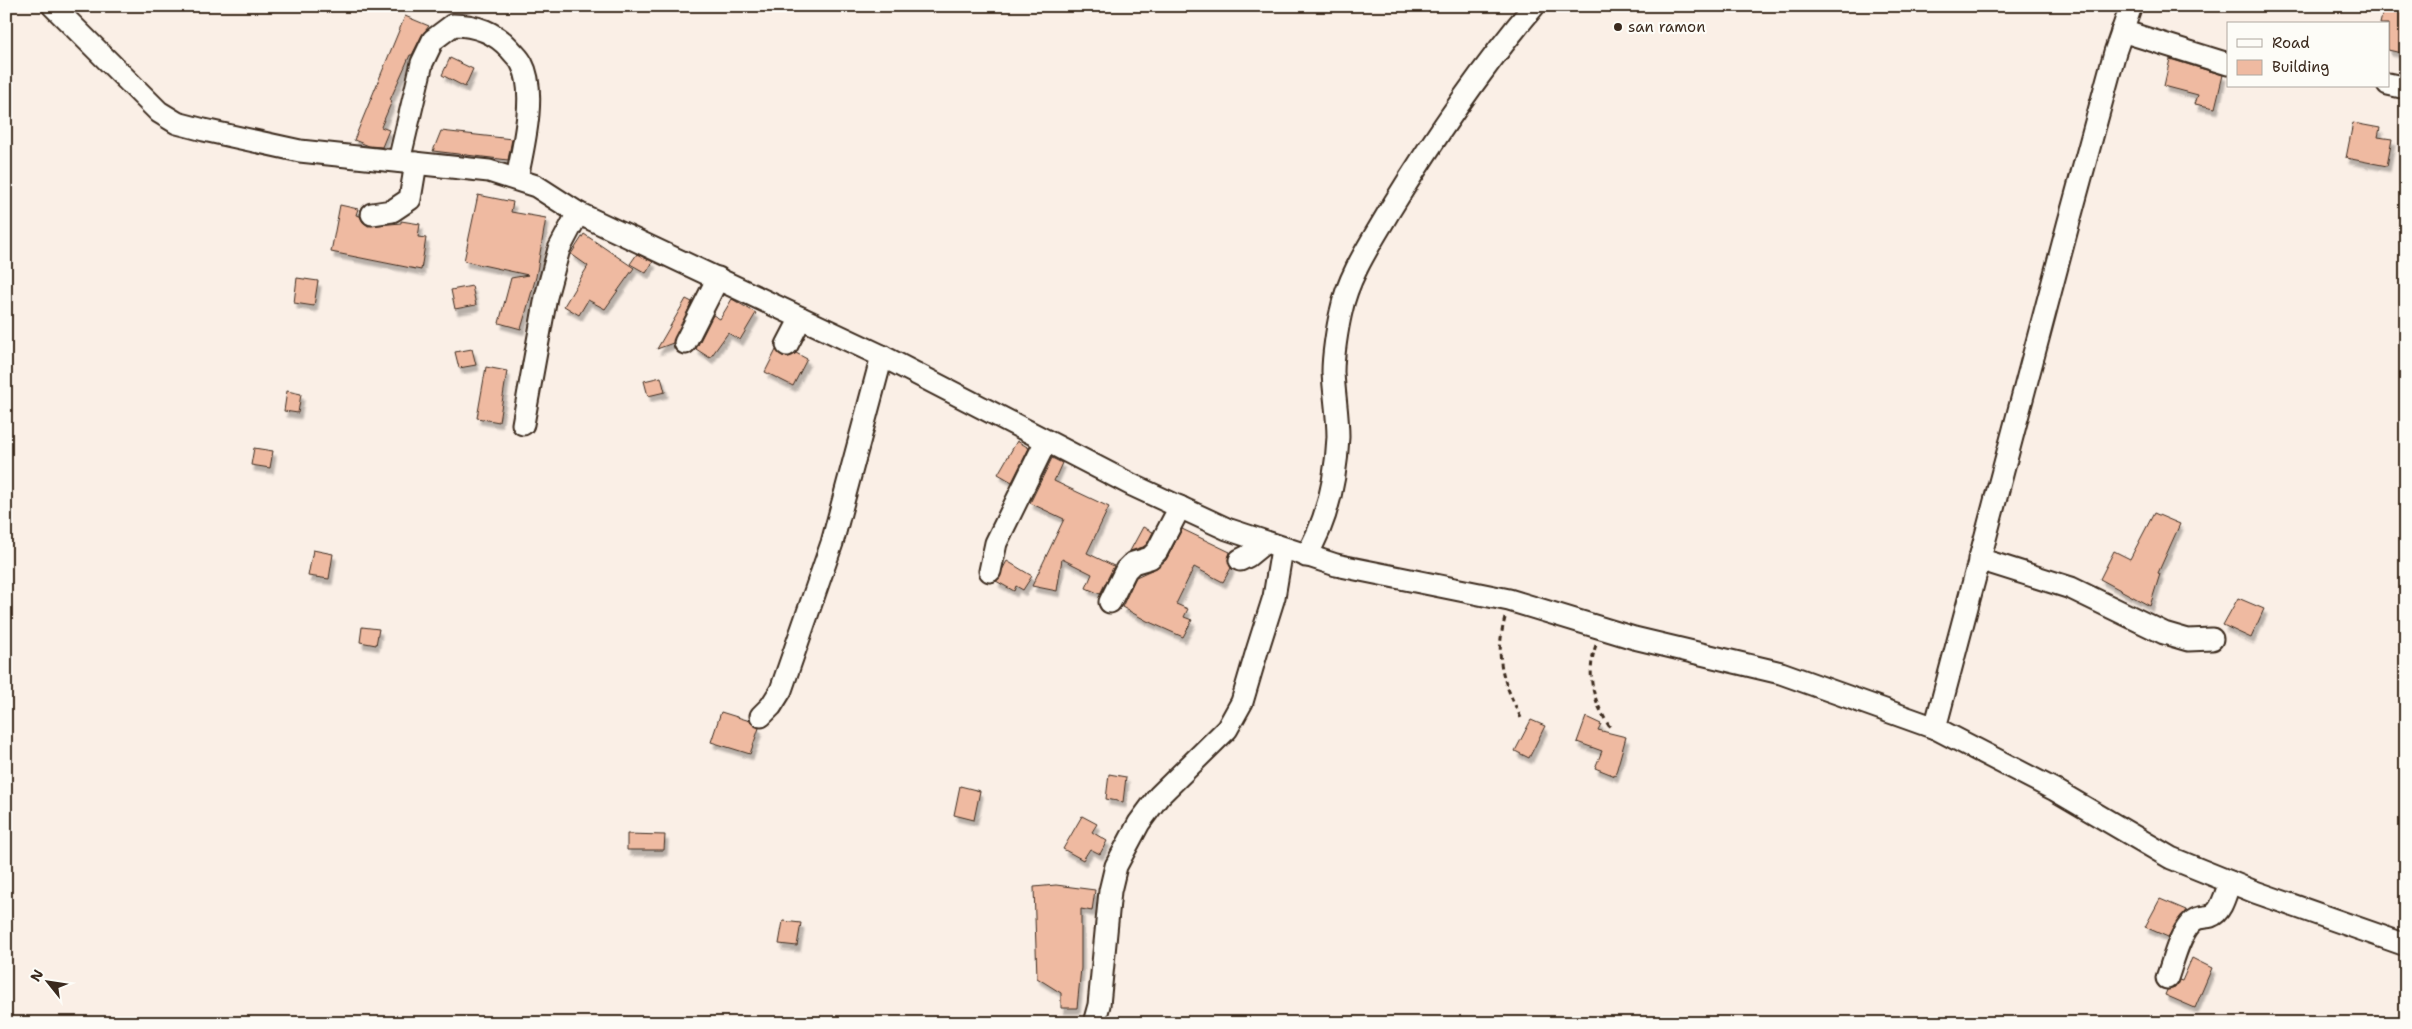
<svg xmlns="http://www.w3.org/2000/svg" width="2412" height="1029" viewBox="0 0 2412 1029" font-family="'Shantell Sans',sans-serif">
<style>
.building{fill:#efbaa1;stroke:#3b2a1e;filter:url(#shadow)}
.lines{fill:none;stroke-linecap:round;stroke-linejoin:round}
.minor-casing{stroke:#3b2a1e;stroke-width:25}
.path{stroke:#3b2a1e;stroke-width:3;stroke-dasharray:5 4;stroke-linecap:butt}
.minor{stroke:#fdfcf7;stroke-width:21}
.poi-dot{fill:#3b2a1e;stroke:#fdfcf7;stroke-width:2}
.labels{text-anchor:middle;stroke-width:4.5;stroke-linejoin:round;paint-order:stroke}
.poi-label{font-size:15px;fill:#3b2a1e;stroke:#fdfcf7;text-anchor:start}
</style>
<defs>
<filter id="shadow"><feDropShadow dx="3" dy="5.5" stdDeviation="1" flood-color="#0004"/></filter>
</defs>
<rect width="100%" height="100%" fill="#faefe6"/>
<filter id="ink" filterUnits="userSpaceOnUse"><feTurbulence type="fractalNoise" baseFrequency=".02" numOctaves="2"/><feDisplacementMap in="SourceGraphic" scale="10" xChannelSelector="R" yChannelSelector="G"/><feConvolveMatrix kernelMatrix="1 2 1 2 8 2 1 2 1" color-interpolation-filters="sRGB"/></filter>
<g filter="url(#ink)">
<g class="building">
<path d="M2384,6H2406V54L2388,50V24H2380Z"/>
<path d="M405,16L429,26L422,35L412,55H410L390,100L392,101L381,127L389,130L382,147L369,146L354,140Z"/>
<path d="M450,58L473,69L465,87L442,75Z"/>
<path d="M2170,59L2223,75L2215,108L2195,104L2198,95L2164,86Z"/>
<path d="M2353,123L2380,128L2378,137L2392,139L2387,166L2346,158Z"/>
<path d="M441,131L512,139L508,160L433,151Z"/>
<path d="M478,195L513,202L511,212L546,218L536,277L521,329L499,323L511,278L528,275L464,261Z"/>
<path d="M340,205L358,209L356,215L360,216L363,222L368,226L401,223V221L420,224L418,237L426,238L421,270L331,252Z"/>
<path d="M584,234L634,268L605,309L588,300L579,315L564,306L588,266L571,254Z"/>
<path d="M637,254L653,262L646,273L630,264Z"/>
<path d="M297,278L318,281L314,306L294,303Z"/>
<path d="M472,286L476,305L455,309L451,290Z"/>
<path d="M686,299L692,302L673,343L657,349Z"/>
<path d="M732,299L756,313L740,340L728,333L710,358L696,349L713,315L720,319Z"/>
<path d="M472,349L476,365L459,368L455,352Z"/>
<path d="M776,350L782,356L788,357L796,353L807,359L793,386L765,372Z"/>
<path d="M486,367L507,371L499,422L477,418Z"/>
<path d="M661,377L665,392L648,396L644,381Z"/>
<path d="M287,391L301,394L298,413L284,411Z"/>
<path d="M1017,441L1029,448L1012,482L998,474Z"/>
<path d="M254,448L273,451L270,468L251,465Z"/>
<path d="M1052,458L1062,463L1054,481L1109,507L1087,553L1114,566L1100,594L1086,588L1092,574L1062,559L1057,591L1032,586L1064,519L1030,503Z"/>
<path d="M2154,513L2180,524L2158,573L2160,574L2150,606L2100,579L2114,551L2130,559Z"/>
<path d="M1143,527L1153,532L1147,544L1143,547L1130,551Z"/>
<path d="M1182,529L1230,552L1228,560L1231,568L1223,582L1194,567L1176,604L1188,609L1184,617L1192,620L1183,637L1147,621L1122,607L1136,577L1158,567L1166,560Z"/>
<path d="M313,550L333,554L329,579L308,576Z"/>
<path d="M1007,561L1032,576L1023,590L1016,586L1014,591L996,581Z"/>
<path d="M2238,598L2264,609L2251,638L2223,625Z"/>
<path d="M362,627L379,629L376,645L360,642Z"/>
<path d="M721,712L750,721L759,728L750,754L711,742Z"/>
<path d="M1586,717L1601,724L1598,730L1626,737L1615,776L1595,768L1602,751L1577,742Z"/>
<path d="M1531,720L1545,726L1529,758L1515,751Z"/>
<path d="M1109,774L1126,777L1123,802L1106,799Z"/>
<path d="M960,786L980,791L974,820L954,815Z"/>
<path d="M1082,816L1097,824L1092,832L1107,841L1100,854L1090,849L1083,860L1063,849Z"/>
<path d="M627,834L665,835L664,850H627Z"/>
<path d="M1056,885L1095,890L1092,911L1081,909V968L1077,1008H1061V993L1037,978L1034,887Z"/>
<path d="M2160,899L2186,910L2168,937L2145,927Z"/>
<path d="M783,921L801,923L797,946L779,944Z"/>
<path d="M2192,958L2212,968L2195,1008L2165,995L2167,990L2175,988L2179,980L2182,981Z"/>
</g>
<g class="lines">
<g class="minor-casing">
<g id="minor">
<path d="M53,6L159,112L177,123L204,130L300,151L489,171L536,186L578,213L882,356L1132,485L1227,529L1336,565L1509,600L1634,638L1781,673L1935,728L2068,225L2115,52L2131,6"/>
<path d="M2122,31L2228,64"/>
<path d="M2388,84L2406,88"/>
<path d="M399,161L422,63L433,40L453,25C475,25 495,32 510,49C514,54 520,59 522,64C537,92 523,148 517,178"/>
<path d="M372,214L392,211L410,199L416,163"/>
<path d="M685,343L718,278"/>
<path d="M787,345L801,318"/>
<path d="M523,424L546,297L559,249L578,213"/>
<path d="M1306,556C1328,520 1336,479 1338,437C1338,415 1334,394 1333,372C1333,356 1337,329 1341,312C1348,276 1372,241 1390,210C1434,138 1480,70 1534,6"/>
<path d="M1979,559L2071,588L2164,633L2188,640L2212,639"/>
<path d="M1240,560L1248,556L1264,543"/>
<path d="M990,571L996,543L1046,441"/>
<path d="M1110,602L1126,570L1133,563L1150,558L1157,551L1180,507"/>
<path d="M761,716L771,706L781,690L832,543L882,356"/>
<path d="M1935,728L2055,790L2171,858L2255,892L2406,945"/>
<path d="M2167,978C2173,962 2178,938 2190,924C2197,916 2203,918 2211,916C2222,912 2226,892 2230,882"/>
<path d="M1094,1023L1099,1005L1110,891L1116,866L1139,823L1159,796L1227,729L1242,702L1257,651L1274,597L1282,549"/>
</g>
</g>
<g class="path">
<path d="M1505,618C1494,660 1503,680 1521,718"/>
<path d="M1596,645C1585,676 1594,703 1611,729"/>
</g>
<use href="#minor" class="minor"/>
</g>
</g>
<circle class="poi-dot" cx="1618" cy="27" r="5"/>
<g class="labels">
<g class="poi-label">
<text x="1628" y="32">san ramon</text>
</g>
</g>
<rect width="2412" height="1029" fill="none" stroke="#fdfcf7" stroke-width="25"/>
<rect x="12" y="12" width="2387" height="1004" fill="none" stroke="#3b2a1e" stroke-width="2" filter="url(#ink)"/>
<rect x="2227" y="22" width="162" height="65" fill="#fdfcf7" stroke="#afa8a0"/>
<rect x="2237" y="39" width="25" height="8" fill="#fdfcf7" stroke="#afa8a0"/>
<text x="2272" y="48" font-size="15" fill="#3b2a1e">Road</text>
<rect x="2237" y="60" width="25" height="15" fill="#efbaa1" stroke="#afa8a0"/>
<text x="2272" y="72" font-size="15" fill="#3b2a1e">Building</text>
<g transform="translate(48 982) rotate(300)" stroke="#fdfcf7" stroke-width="4" paint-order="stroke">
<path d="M0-4L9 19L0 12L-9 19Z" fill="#3b2a1e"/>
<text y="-8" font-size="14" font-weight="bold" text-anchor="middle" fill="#3b2a1e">N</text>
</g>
</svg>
